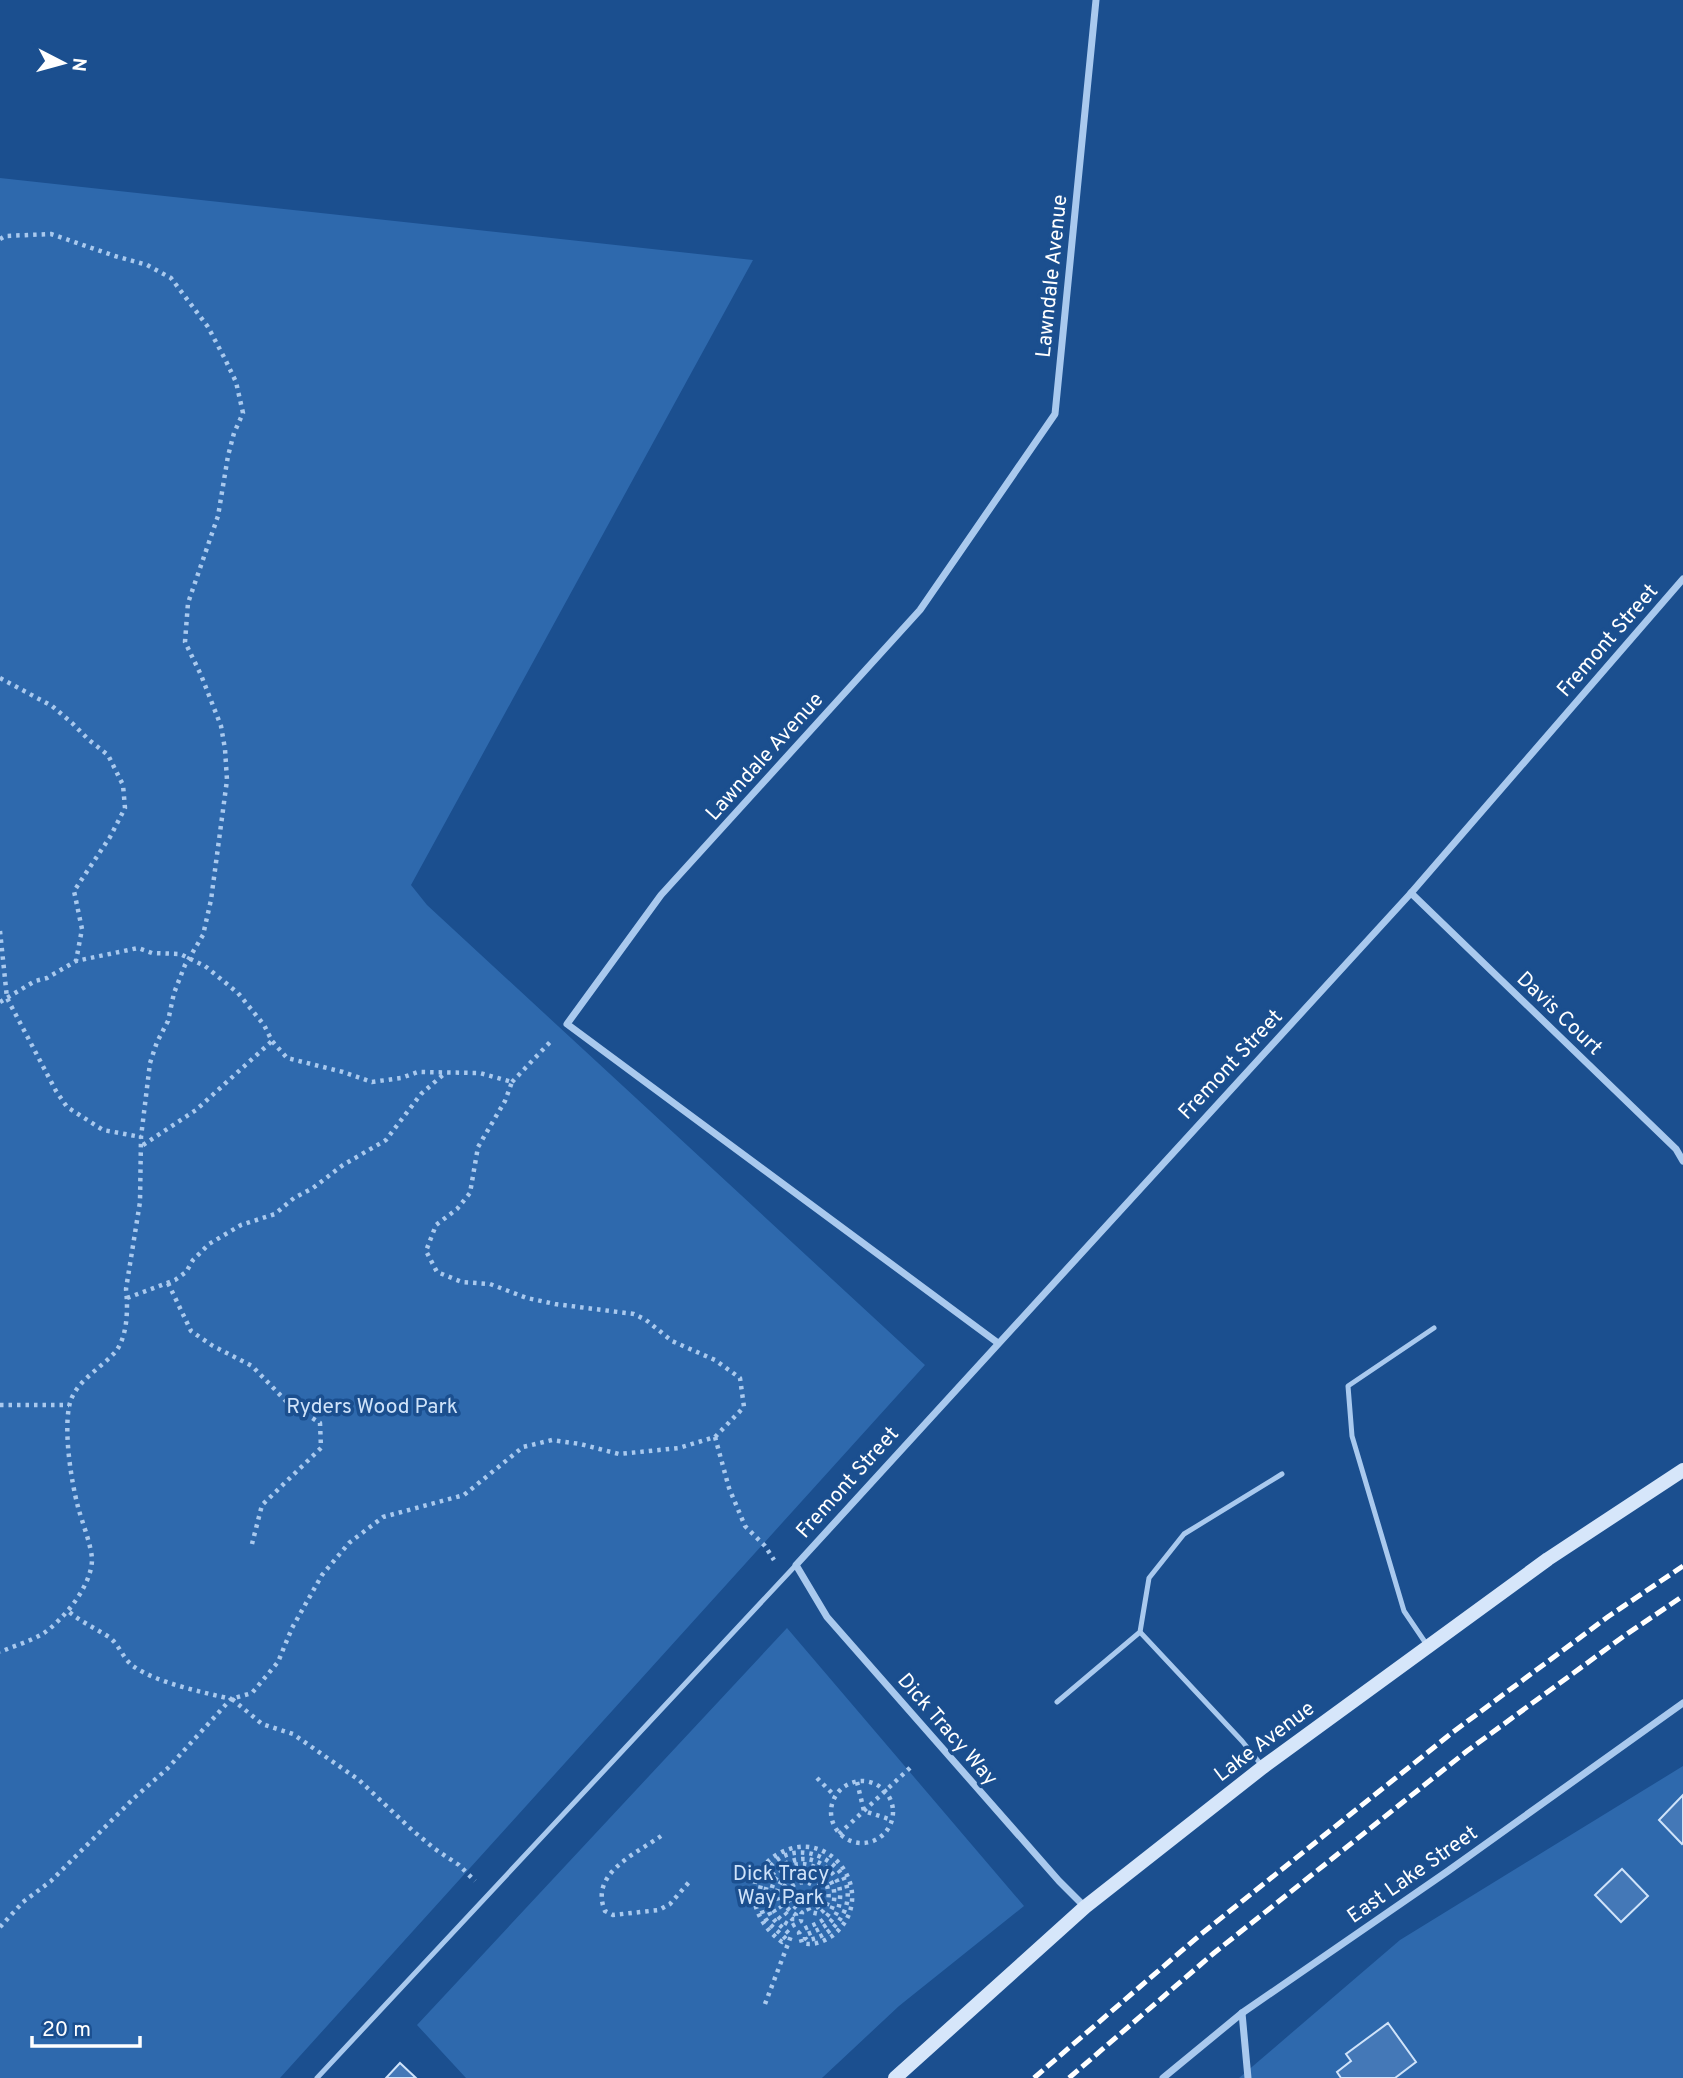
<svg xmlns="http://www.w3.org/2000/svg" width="1683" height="2078" viewBox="0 0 1683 2078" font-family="Overpass,sans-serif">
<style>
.green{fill:#2e69ad}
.building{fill:#4478b7;stroke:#cfe3fa;stroke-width:2}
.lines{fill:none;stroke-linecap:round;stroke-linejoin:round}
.path{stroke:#a9c9ee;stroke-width:4.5;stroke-dasharray:3.5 5;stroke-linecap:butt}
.lane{stroke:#a9c9ee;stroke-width:5}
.street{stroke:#a9c9ee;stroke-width:7}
.secondary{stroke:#d6e6fa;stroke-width:14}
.rail{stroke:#fff;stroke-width:5;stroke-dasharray:12 5;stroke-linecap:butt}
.labels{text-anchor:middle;stroke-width:7;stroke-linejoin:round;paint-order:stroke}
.street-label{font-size:21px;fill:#fff;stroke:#1b4f8f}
.park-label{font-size:21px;fill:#cfe3fa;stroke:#1b4f8f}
</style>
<rect width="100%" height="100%" fill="#1b4f8f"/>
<g class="green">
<path d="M0,178L753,260L411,885L427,905L925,1365L280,2078H0Z"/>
<path d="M787,1628L1024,1906L899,2006L822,2078H466L417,2025Z"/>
<path d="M1683,1766V2078H1239L1400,1940Z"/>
</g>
<g class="building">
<path d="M1683,1795V1843L1682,1844L1659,1820Z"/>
<path d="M1622,1869L1648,1896L1621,1922L1595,1895Z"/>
<path d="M1388,2023L1416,2062L1395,2078H1341L1337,2072L1351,2061L1346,2054Z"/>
<path d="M400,2063L416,2078H386Z"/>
</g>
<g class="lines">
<g class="path">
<path d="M0,239L5,236L51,234L115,256L147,265L171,278L208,327L225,359L236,382L243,413L234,433L228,456L218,516L188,603L185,642L201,675L221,726L225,749L227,780L211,900L203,935L185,965L174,993L168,1021L157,1042L150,1063L141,1137L140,1202L126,1289C128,1307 128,1335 116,1351C101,1369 73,1382 69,1407C64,1434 71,1480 78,1507C82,1522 91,1544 92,1559C92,1585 65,1618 44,1633C31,1641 14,1646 0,1652"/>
<path d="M0,678L52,706L72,723L89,740L108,755L123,785L125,808L110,837L74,891L82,929L76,961"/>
<path d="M0,931L7,998L56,1091L67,1107L103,1130L141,1137"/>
<path d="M0,1002L35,981L47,978L76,961L138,948L152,953L180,954L205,966L238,993L264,1025L272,1041L287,1058L343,1072L372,1082L401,1078L418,1072L480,1073L512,1082L505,1101L478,1147L470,1193L457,1209L436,1225L426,1251L437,1272L462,1282L490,1284L527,1298L555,1304L634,1314L646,1320L672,1341L715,1360L740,1378L744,1407L715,1437L679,1448L619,1454L580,1444L552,1440L523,1447L464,1495L383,1517L349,1543L322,1575L292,1628L278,1662L252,1693L231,1699"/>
<path d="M512,1082L553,1039"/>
<path d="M143,1145L196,1110L272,1041"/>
<path d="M168,1283L191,1331L213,1346L252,1366L286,1401L320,1423L321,1448L262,1505L252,1544"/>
<path d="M127,1298L175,1280L186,1272L193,1260L209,1244L241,1225L275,1214L294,1198L313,1188L343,1165L386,1140L421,1094L444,1074"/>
<path d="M0,1405H69"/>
<path d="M715,1437L729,1488L745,1526L765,1546L774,1560"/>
<path d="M232,1699L262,1724L293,1734L359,1780L412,1830L435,1849L459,1865L475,1881"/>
<path d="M817,1778L835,1796"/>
<circle cx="862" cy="1812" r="31"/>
<path d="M857,1782L864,1811L892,1820"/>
<path d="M839,1834L912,1766"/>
<path d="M661,1836C635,1854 589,1874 605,1911L613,1915L659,1910L670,1904L690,1881"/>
<path d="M0,1927L23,1902L51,1881L134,1798L167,1769L231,1699C202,1692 157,1683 133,1666C123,1659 119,1644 109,1637C95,1628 81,1622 68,1611"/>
<path d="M765,2004L791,1936C784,1927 774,1923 769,1912C751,1873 803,1839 832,1873C838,1880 841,1889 840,1898C839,1921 824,1928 805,1935V1938L807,1940C824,1938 837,1927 844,1912C866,1861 784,1826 763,1879C758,1891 758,1904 764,1916C769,1926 779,1931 786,1939L782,1942C751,1920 740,1876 778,1854C832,1823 881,1898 832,1936C823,1942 812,1946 802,1943L799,1933C806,1925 818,1926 826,1917C834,1909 836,1897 833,1886C830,1878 823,1870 815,1867C775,1850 751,1910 792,1926L801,1921L802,1913C798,1909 793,1906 790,1901C779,1875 833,1875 813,1907L814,1909C836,1900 815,1863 791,1878C787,1882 783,1886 783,1892C781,1903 788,1910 796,1915V1919H792C746,1882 820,1846 828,1890C830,1900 827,1909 819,1914L810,1912L804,1899"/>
</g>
<g class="lane">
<path d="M1140,1632L1242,1741L1263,1767"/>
<path d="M1427,1645L1404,1611L1352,1436L1348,1386L1434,1328"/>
<path d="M1057,1702L1140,1632L1149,1578L1184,1534L1282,1474"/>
<path d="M317,2078L796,1565"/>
</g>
<g class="street">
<path d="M1411,893L1676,1149L1683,1161"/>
<path d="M998,1343L567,1024L661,895L920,610L1055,414L1096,0"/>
<path d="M1085,1907L1059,1881L827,1617L796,1565L1411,893L1683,579"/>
<path d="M1242,2013L1248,2078"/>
<path d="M1163,2078L1242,2013L1448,1871L1683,1703"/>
</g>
<path class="secondary" d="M895,2078L1085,1907L1263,1767L1548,1559L1683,1470"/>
<g class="rail">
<path d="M1034,2078L1200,1935L1453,1732L1609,1616L1683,1566"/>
<path d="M1069,2078L1214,1953L1467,1751L1624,1636L1683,1596"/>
</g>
</g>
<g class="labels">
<g class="street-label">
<text transform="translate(1051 276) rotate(-84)" y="7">Lawndale Avenue</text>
<text transform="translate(1607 640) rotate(-49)" y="7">Fremont Street</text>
<text transform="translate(764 756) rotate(-48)" y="7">Lawndale Avenue</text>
<text transform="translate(1560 1013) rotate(44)" y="7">Davis Court</text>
<text transform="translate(1230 1064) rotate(-47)" y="7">Fremont Street</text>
<text transform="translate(847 1482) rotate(-48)" y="7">Fremont Street</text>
<text transform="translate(948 1729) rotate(49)" y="7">Dick Tracy Way</text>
<text transform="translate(1264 1741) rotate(-37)" y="7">Lake Avenue</text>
<text transform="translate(1412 1874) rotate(-35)" y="7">East Lake Street</text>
</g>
<g class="park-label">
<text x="372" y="1413">Ryders Wood Park</text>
<text x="781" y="1880">Dick Tracy<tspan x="781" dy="24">Way Park</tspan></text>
</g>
</g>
<g transform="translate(63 63) rotate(96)" stroke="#1b4f8f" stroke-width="5" paint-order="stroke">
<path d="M0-5L12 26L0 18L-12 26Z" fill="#ffffff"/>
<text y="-10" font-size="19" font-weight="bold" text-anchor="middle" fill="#ffffff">N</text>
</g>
<path d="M32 2036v10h108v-10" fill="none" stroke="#ffffff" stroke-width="3.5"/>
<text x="42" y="2036" font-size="21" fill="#ffffff" stroke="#1b4f8f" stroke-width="5" paint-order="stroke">20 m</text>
</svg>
